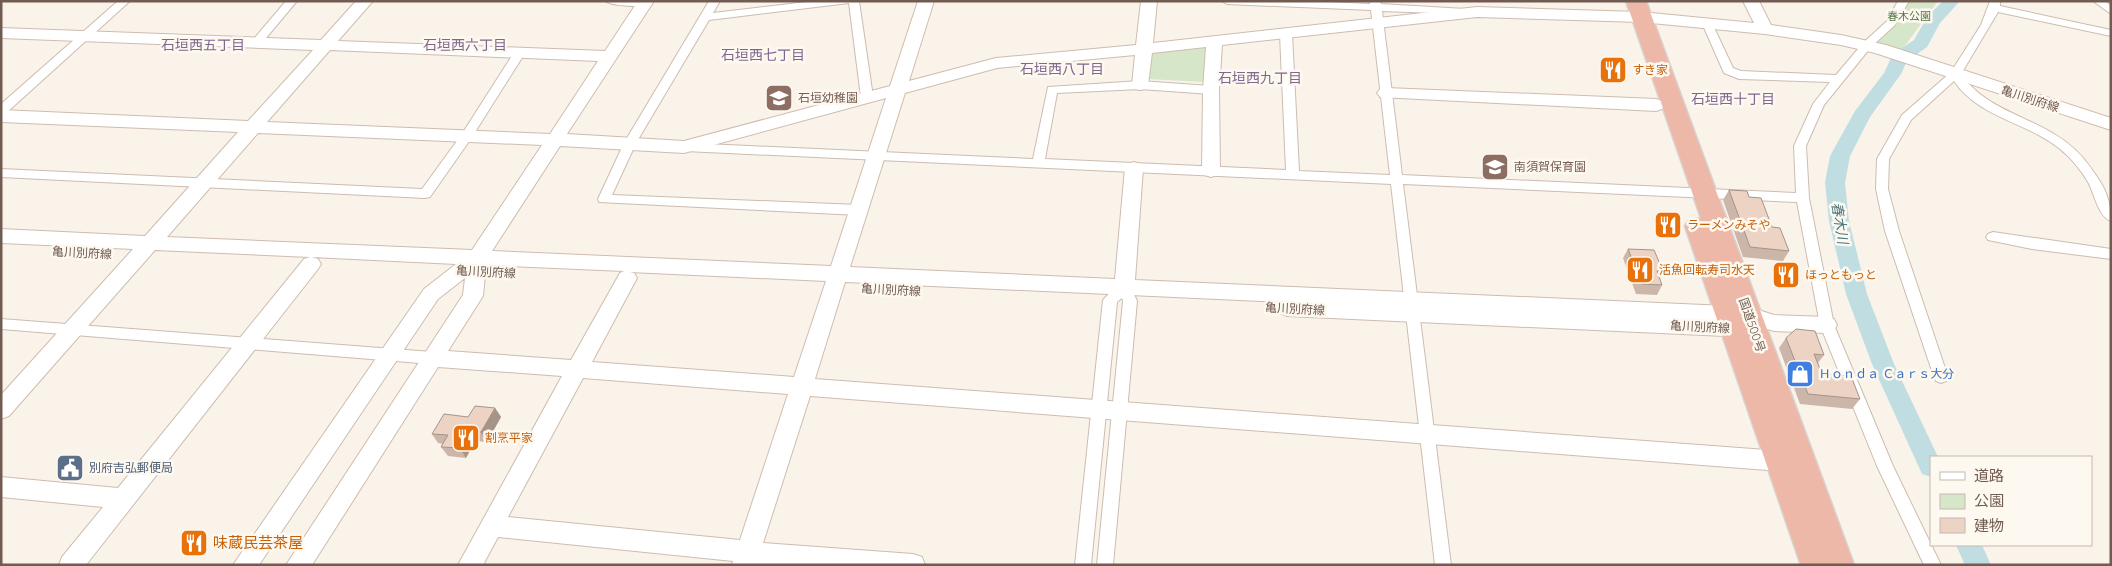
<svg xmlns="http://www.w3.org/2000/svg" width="2112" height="566" viewBox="0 0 2112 566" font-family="Quicksand,'Noto Sans JP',sans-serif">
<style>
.green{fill:#d6e7c9}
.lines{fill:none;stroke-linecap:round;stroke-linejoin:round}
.river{fill:#c0dee2;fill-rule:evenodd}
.street-casing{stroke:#ccbcb1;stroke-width:2}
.secondary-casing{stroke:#cebcaf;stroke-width:2}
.highway-casing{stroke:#d8d1ce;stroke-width:3}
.street{fill:#fff;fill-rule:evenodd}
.secondary{fill:#fff;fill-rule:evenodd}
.highway{fill:#edb8a8;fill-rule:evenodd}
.wall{fill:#ccb5a9}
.shaded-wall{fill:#a69489}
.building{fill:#edd3c4;stroke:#a69489}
.labels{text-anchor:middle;stroke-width:5;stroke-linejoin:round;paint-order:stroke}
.far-park-label{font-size:11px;fill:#587749;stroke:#fdf8f0}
.food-label{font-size:12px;fill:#c56008;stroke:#fdf8f0;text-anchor:start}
.education-label{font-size:12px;fill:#785e54;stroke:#fdf8f0;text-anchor:start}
.street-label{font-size:12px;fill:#725b50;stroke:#fdf8f0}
.shop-label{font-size:12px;fill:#366cbe;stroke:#fdf8f0;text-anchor:start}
.service-label{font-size:12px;fill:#4e5e75;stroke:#fdf8f0;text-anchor:start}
.neighbourhood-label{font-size:14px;fill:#80678e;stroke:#fdf8f0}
.water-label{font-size:14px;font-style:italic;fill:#48757c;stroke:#fdf8f0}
.near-food-label{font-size:15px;fill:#c56008;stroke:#fdf8f0;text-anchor:start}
</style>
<rect width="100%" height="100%" fill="#faf3ea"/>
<g class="green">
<path d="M1902,1H1938L1901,51L1885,46L1872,38L1889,22Z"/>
<path d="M1208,46L1204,82L1147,79L1151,52Z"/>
</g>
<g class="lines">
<g class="river">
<path d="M1943,1H1960L1940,23L1927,47L1907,61L1901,74L1870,117L1850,156L1845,183L1849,221L1867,294L1894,364L1938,457H1931V477L1922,474L1872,364L1846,294L1829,221L1825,182L1830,156L1855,111L1884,73L1893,54L1914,40L1927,17Z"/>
<path d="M1956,545H1982L1991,565H1965Z"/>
</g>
<g class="street-casing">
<g id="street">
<path d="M118,1H130L5,114L1,115V104Z"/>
<path d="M286,1H297L261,44H253L251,42L253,40Z"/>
<path d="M605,1H649L650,3C644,8 611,6 605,1Z"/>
<path d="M709,1H720L713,13L815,1H859L873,97L867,101L861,97L849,3L709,20L636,143L612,195L859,205L864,207L865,210L864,213L859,215L599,202L598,199L624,143Z"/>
<path d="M1222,1H1308L1370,4V1H1380L1381,4L1465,9L1466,11L1465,13L1461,14L1382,11L1402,175L1796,193L1794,146L1813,104L1830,82L1739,79L1724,73L1702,23L1703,21H1711L1733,68L1741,71L1836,75L1863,43L1887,21L1898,1H1909L1895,25L1871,47L1824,105L1806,146L1809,198L1834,325L1893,466L1941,565H1924L1877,466L1820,325L1797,202L1403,184L1451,565H1435L1391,184L685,151L679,147L685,143L1033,159L1048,87L1140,81L1211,86L1217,90L1211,94L1140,89L1057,93L1045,159L1286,170L1280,34L1286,31L1292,34L1299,171L1390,175L1371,10L1227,4Z"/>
<path d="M1990,1H2000V6L2111,30V36L1998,12L1961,74C1984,107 2021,114 2054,134C2070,143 2083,156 2093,171C2105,187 2111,201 2111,221C2098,217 2094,192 2088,182C2081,170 2071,158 2060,149C2027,122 1979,118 1954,81L1911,120L1889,159L1888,189L1899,231L1948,377L1946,381L1941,383L1936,381L1934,377L1885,231L1876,189L1877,159L1902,115L1951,72L1981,25Z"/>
<path d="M2093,1H2105L2111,6V14Z"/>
<path d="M519,50L525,53L470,140L430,197L425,198L1,177V169L422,189L462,134L515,51Z"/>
<path d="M1993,232L2111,249V259L2032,249L1988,240L1986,237L1988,234Z"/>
<path d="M1124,282L1129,283L1137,301L1113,565H1097L1123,301L1122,298L1117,302L1091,565H1075L1103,300L1119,283Z"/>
<path d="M1,319L432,352L437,354L439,358L437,362L432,364L1,329Z"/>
</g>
</g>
<g class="secondary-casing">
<g id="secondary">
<path d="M356,1H373L338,41L605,51L638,1H654L567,134L684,141L890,86L918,1H934L909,81L996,58L1136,45L1141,1H1157L1153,43L1477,7L1641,12L1754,23L1743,1H1759L1771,25L1841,35L1886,45L2111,118V130L1875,53L1841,45L1765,34L1641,22L1477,17L1222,45L1219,90L1220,171L1217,175L1211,177L1205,175L1202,171L1203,90L1206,47L1152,53L1148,85L1146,89L1140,90L1134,89L1132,85L1135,55L997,68L905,93L850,267L1115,279L1125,168L1128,164L1134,162L1140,164L1143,168L1135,280L1749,307L1774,315L1827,317L1834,319L1837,325L1834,331L1827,333L1774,331L1755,325L1757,329L1754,335L1747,337L1287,316L1280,313L1277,308L1280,303L1283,302L845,282L815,379L1792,452L1800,455L1803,462L1800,469L1792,472L810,396L763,543L913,554L922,557L925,565H732L733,561L498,537L483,565H458L562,376L438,367L312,565H286L463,295L465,278L438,299L259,565H233L424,289L456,264L312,257L318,259L321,264L318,269L86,565H59L62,557L103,507L1,497V477L118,488L304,259L310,257L155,250L9,416L1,419V395L133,249L1,243V229L145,236L238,132L1,122V110L248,121L313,50L1,38V28L321,40ZM330,50L598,61L550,134L267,122ZM886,98L831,266L492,251L560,146L684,153ZM258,133L542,145L472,250L167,237ZM486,265L624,271L620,273L571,360L448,351L483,296ZM630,272L826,281L794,377L592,362L637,278L634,273ZM583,378L788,394L740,540L508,517Z"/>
<path d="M1386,88L1656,99L1662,101L1665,105L1662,109L1656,111L1380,97L1377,93L1380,89Z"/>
</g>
</g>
<g class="highway-casing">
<path id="highway" d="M1626,1H1646L1854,565H1801L1685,226L1689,220L1701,218Z"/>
</g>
<use href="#street" class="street"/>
<use href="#secondary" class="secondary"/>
<use href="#highway" class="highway"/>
</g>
<g class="wall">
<path d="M1729,190L1749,197L1772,227L1789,251L1783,261L1743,257L1723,200Z"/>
<path d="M1628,249L1663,271L1659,277L1662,285L1657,295L1636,294L1623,258Z"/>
<path d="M1786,338L1824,355L1818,363L1822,374L1860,399L1852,409L1800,404L1779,348Z"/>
<path d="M495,408L501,417L487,442L475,441L466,458L448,456L441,447L443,444L438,443L432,434L468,417Z"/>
</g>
<g class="shaded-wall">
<path d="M495,408L501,417L487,442L481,432Z"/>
<path d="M469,431L475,441L466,458L460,448Z"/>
</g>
<g class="building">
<path d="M1729,190L1747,191L1749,197L1761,198L1772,227L1780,228L1789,251L1750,247Z"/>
<path d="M1628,249L1654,250L1663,271H1657L1662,285L1642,284Z"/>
<path d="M1796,329L1815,331L1824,355L1814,354L1822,374L1851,376L1860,399L1808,394L1786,338Z"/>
<path d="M475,406L495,408L481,432L469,431L460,448L441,447L448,435L432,434L444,414L468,417Z"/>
</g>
<defs>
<g id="restaurant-square" transform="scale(1.4375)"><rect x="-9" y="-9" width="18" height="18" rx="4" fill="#e8710a" stroke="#fdf8f0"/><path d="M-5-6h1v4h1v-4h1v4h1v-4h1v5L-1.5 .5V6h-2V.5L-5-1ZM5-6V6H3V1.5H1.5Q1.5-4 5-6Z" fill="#fff"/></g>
<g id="school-square" transform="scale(1.4375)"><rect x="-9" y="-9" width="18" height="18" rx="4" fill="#8d6e63" stroke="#fdf8f0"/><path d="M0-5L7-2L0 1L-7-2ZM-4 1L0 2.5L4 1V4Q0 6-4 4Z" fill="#fff"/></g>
<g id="shop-square" transform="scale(1.4375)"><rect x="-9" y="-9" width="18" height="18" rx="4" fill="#3f7fe0" stroke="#fdf8f0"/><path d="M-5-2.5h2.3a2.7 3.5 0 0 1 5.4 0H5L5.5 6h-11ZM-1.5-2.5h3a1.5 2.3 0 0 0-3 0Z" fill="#fff"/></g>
<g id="civic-square" transform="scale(1.4375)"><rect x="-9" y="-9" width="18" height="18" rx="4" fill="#5c6f8a" stroke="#fdf8f0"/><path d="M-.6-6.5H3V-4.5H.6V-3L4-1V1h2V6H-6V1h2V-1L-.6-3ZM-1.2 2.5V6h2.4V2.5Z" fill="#fff"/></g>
</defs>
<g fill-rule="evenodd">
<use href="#restaurant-square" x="1613" y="70"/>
<use href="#school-square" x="779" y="98"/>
<use href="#school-square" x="1495" y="167"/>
<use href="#restaurant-square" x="1668" y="225"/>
<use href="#restaurant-square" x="1640" y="270"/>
<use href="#restaurant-square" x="1786" y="275"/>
<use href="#shop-square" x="1800" y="374"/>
<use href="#restaurant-square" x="466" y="438"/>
<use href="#civic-square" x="70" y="468"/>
<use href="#restaurant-square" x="194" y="543"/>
</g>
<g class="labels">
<g class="far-park-label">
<text x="1909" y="20">春木公園</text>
</g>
<g class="food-label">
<text x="1632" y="74">すき家</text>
<text x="1687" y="229">ラーメンみそや</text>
<text x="1659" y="274">活魚回転寿司水天</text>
<text x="1805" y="279">ほっともっと</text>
<text x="485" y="442">割烹平家</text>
</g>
<g class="education-label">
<text x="798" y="102">石垣幼稚園</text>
<text x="1514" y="171">南須賀保育園</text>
</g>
<g class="street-label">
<text transform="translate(2030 99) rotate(18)" y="4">亀川別府線</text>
<text transform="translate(82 253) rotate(3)" y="4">亀川別府線</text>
<text transform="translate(486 272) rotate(3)" y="4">亀川別府線</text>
<text transform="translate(891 290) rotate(3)" y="4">亀川別府線</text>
<text transform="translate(1295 309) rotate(3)" y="4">亀川別府線</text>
<text transform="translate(1752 325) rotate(71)" y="4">国道500号</text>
<text transform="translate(1700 327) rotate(3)" y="4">亀川別府線</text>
</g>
<g class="shop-label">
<text x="1819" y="378">Ｈｏｎｄａ Ｃａｒｓ大分</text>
</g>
<g class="service-label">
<text x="89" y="472">別府吉弘郵便局</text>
</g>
<g class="neighbourhood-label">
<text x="203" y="50">石垣西五丁目</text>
<text x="465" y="50">石垣西六丁目</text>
<text x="763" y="60">石垣西七丁目</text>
<text x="1062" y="74">石垣西八丁目</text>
<text x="1260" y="83">石垣西九丁目</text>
<text x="1733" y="104">石垣西十丁目</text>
</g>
<g class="water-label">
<text transform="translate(1840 223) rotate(81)" y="5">春木川</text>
</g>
<g class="near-food-label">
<text x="213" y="548">味蔵民芸茶屋</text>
</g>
</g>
<rect width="2112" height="566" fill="none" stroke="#725b50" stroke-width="5"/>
<rect x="1930" y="456" width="162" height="90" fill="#fdf8f0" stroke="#c5b9b0"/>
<rect x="1940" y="472" width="25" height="8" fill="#ffffff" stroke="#c5b9b0"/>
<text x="1974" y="481" font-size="15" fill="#725b50">道路</text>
<rect x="1940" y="494" width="25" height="15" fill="#d6e7c9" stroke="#c5b9b0"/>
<text x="1974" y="506" font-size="15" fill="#725b50">公園</text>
<rect x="1940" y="518" width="25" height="15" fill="#edd3c4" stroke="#c5b9b0"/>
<text x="1974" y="531" font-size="15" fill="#725b50">建物</text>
</svg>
